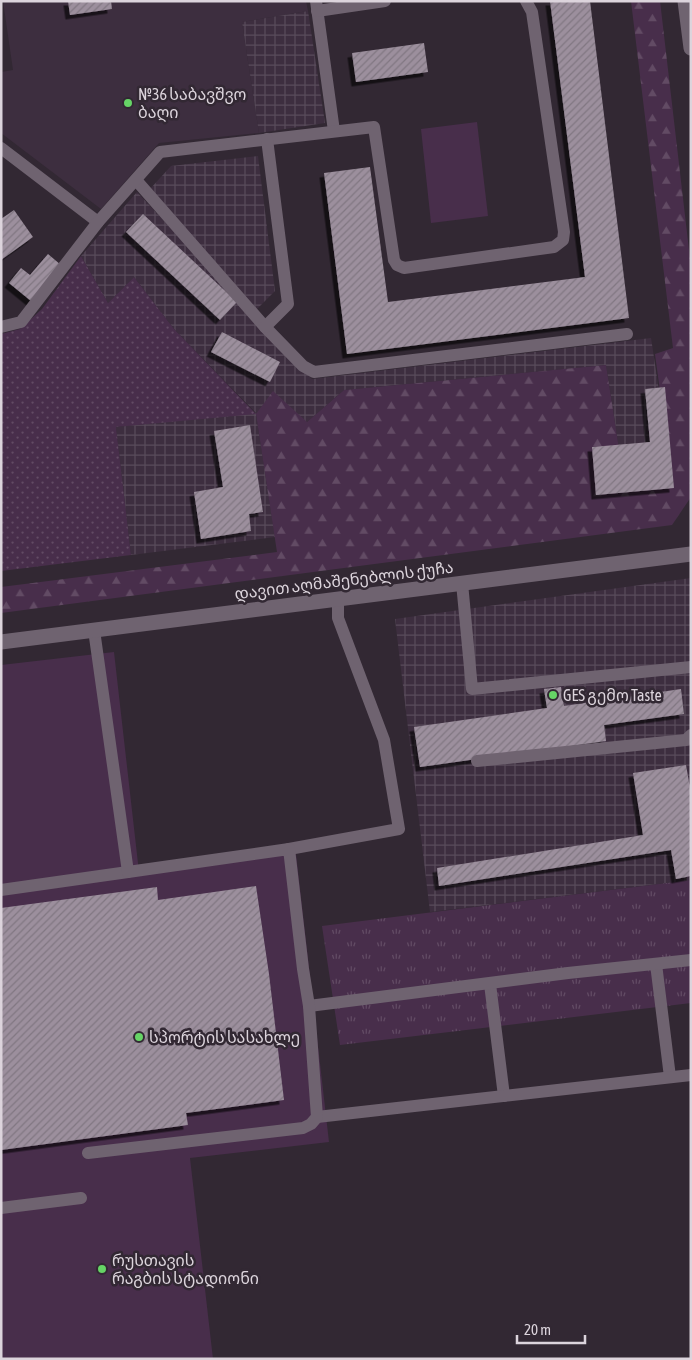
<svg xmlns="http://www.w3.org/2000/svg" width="692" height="1360" viewBox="0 0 692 1360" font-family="'Asap Condensed','Noto Sans Georgian',sans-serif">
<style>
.built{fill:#3d2e3f}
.industrial{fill:url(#industrial-grid)}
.grass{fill:url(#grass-dots)}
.forest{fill:url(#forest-firs)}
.park{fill:url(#park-tufts)}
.pitch{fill:#482e4b}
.building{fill:url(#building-hatch);filter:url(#shadow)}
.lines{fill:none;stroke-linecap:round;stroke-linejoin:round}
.lane{stroke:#6f6370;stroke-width:12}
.secondary{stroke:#6f6370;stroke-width:15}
.poi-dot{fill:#66d466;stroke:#322833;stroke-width:2}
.labels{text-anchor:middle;stroke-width:5;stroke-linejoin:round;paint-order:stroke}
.poi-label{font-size:16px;fill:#dcd4dc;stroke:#322833;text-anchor:start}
.street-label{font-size:16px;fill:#dcd4dc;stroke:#322833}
</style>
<defs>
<pattern id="industrial-grid" width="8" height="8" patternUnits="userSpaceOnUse" patternTransform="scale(1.25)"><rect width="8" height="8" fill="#3d2e3f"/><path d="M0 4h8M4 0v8" fill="none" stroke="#584b5a"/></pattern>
<pattern id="grass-dots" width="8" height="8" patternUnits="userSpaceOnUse" patternTransform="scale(1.25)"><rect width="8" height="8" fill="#482e4b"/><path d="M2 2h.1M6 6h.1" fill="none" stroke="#624b64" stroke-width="1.8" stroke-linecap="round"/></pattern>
<pattern id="forest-firs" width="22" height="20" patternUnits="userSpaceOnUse" patternTransform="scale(1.25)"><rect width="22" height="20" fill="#482e4b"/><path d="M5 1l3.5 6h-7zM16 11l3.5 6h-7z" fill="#624b64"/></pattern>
<pattern id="park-tufts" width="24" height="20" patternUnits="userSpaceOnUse" patternTransform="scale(1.25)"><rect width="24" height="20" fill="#482e4b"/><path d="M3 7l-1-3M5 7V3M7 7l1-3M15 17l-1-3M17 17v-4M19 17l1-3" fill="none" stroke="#624b64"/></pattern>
<pattern id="building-hatch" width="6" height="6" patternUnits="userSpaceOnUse" patternTransform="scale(1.25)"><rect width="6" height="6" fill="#9c8f9d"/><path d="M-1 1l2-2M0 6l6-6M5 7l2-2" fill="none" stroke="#817782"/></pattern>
<filter id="shadow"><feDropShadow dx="-4.5" dy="4.5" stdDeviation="0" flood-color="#0009"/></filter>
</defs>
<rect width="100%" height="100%" fill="#322833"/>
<path class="built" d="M3,1H306L308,11L242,22L259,133L159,143L101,209L1,133V72L13,70Z"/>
<g class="industrial">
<path d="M308,11L325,123L259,133L242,22Z"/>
<path d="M258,156L275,291L256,310L150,189L171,166Z"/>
<path d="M137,192L312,379L651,338L667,443L619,449L606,365L344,390L307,422L256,414L275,537L131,555L116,427L256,413L174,329L134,277L108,303L81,256Z"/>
<path d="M691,578V880L430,912L395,619Z"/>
</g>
<path class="grass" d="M81,256L108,303L134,277L174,329L256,414L116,427L131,555L1,571V334L20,329L42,309Z"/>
<path class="forest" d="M631,1H660L691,267V497L672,525L1,613V587L277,552L256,414L273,391L307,422L344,390L606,365L619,449L667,443L655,354L673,348Z"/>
<path class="park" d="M691,880V1003L340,1045L322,926Z"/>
<g class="pitch">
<path d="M477,122L488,216L431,223L421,129Z"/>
<path d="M114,652L139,872L296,854L329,1142L190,1158L213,1359H1V665Z"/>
</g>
<g class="building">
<path d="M68,1H111L112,9L70,15Z"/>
<path d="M550,1H590L629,318L347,354L324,173L370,167L388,302L585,277Z"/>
<path d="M424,43L428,72L356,82L352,53Z"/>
<path d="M14,210L33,237L1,260V219Z"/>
<path d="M143,214L237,302L220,320L126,232Z"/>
<path d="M48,254L61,265L31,301L9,283L21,268L30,275Z"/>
<path d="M222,332L280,362L270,382L211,352Z"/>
<path d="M665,387L674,488L596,495L592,447L650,442L645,389Z"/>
<path d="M250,425L263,512L249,514L251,531L201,539L194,492L223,487L214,431Z"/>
<path d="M561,687L564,706L681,689L684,714L604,725L606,741L420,767L414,727L547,708L544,689Z"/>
<path d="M686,765L691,793V876L676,879L671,850L439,886L437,868L643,835L633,773Z"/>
<path d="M256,886L269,974L284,1100L186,1113L188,1125L1,1150V908L157,887L158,900Z"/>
</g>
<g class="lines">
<g class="lane">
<path d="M316,1L334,131"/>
<path d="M317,11L385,1"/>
<path d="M1,148L98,222"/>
<path d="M136,180L265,327L303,366L314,372L627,334"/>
<path d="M1,327L21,322L98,222L160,152L374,127L394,260L397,265L404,268L554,247L563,240L564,232L532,12L526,1"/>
<path d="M265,327L288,304L267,139"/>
<path d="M462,583L472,689L691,667"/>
<path d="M477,761L686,740L691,735"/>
<path d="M289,849L399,829L384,740L338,618V598"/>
<path d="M1,890L128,872"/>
<path d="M656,964L670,1077"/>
<path d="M490,984L504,1096"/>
<path d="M309,1006L568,973L691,960"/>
<path d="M317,1117L691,1075"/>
<path d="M88,1153L303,1128L311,1124L317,1117L309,1006L303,969L289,849L128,872L94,630"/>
<path d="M1,1208L81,1198"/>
</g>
<g class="secondary">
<path d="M685,1L691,48"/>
<path d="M1,642L691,554"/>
</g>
</g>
<g class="poi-dot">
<circle cx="128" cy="103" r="5"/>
<circle cx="553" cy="695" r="5"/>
<circle cx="139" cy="1037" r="5"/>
<circle cx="102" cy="1269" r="5"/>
</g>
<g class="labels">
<g class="poi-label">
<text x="138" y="100">№36 საბავშვო<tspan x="138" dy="18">ბაღი</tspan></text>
<text x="563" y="701">GES გემო Taste</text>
<text x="149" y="1043">სპორტის სასახლე</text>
<text x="112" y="1266">რუსთავის<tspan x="112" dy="18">რაგბის სტადიონი</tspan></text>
</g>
<g class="street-label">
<text transform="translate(344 580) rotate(-7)" y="6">დავით აღმაშენებლის ქუჩა</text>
</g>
</g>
<rect width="692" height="1360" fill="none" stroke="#dcd4dc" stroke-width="5"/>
<path d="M517 1335v8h68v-8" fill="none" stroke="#dcd4dc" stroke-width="2.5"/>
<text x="524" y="1335" font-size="15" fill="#dcd4dc" stroke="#322833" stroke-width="4" paint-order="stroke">20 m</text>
</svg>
